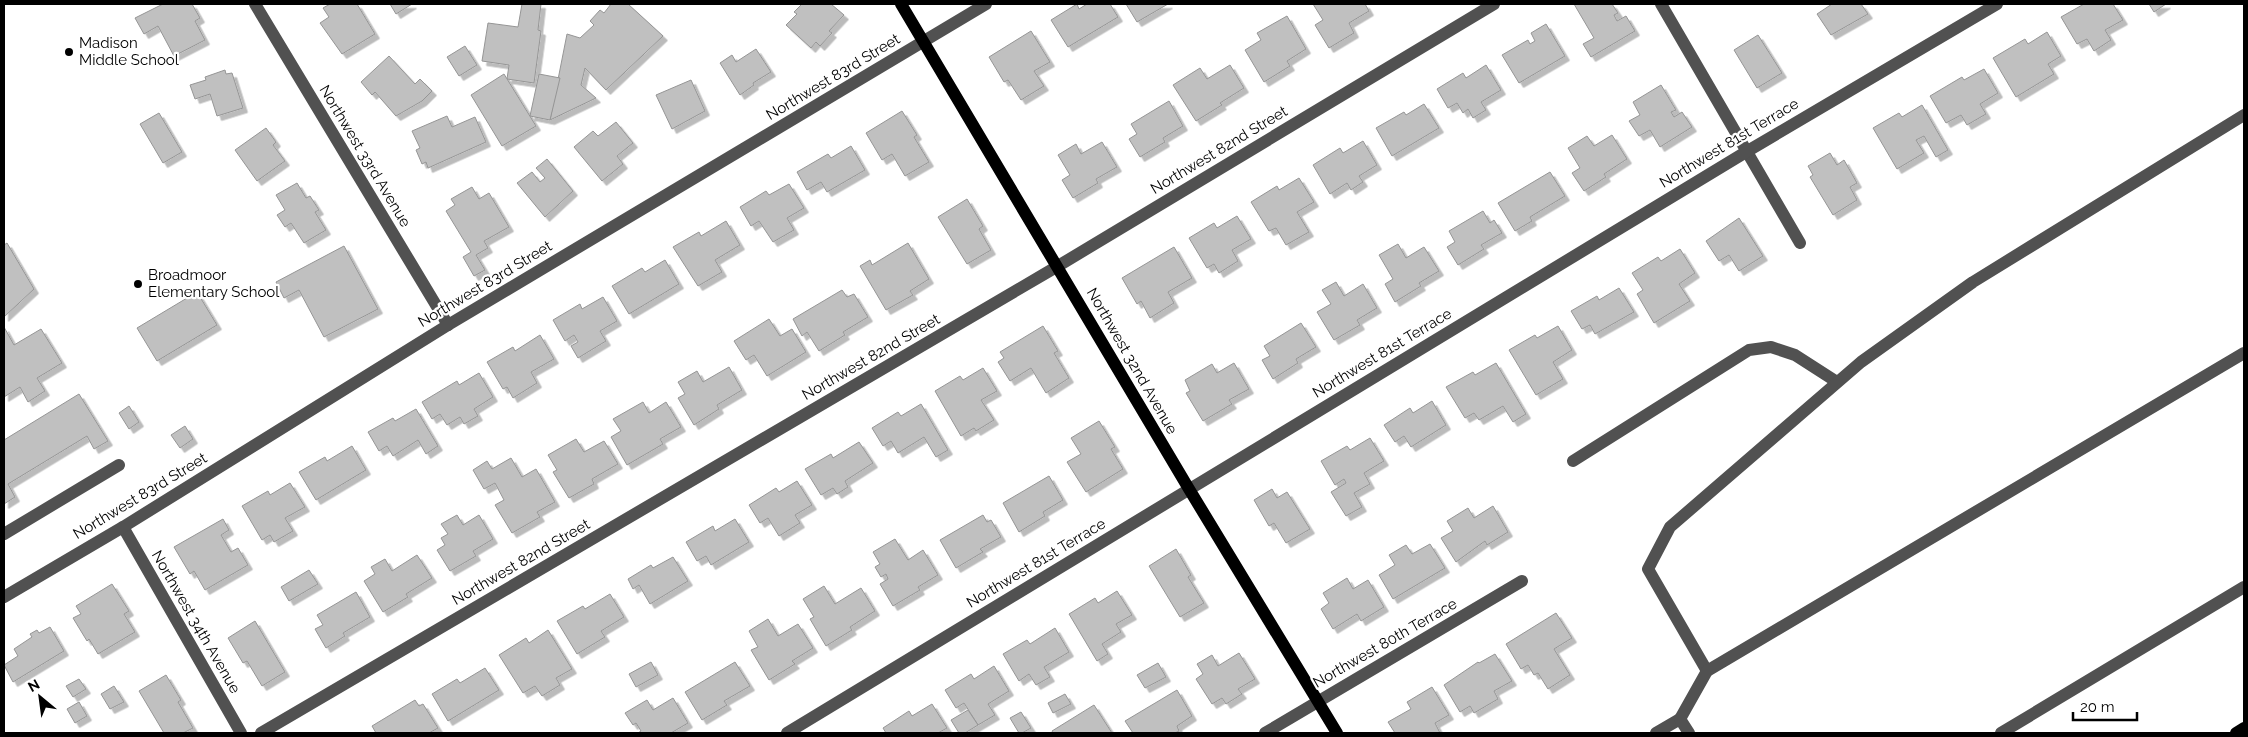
<svg xmlns="http://www.w3.org/2000/svg" width="2248" height="737" viewBox="0 0 2248 737" font-family="Raleway,sans-serif">
<style>
.building{fill:#c0c0c0;stroke:#959595;filter:url(#shadow)}
.lines{fill:none;stroke-linecap:round;stroke-linejoin:round}
.minor{stroke:#515151;stroke-width:12}
.major{stroke:#000;stroke-width:12}
.poi-dot{fill:#000;stroke:#fff;stroke-width:2}
.labels{text-anchor:middle;stroke-width:4.5;stroke-linejoin:round;paint-order:stroke}
.poi-label{font-size:15px;fill:#000;stroke:#fff;text-anchor:start}
.street-label{font-size:15px;fill:#000;stroke:#fff}
</style>
<defs>
<filter id="shadow"><feDropShadow dx="4.5" dy="4.5" stdDeviation="0" flood-color="#0004"/></filter>
</defs>
<rect width="100%" height="100%" fill="#fff"/>
<g class="building">
<path d="M163,4H192L200,18L195,21L205,40L174,56L158,26L144,34L135,18Z"/>
<path d="M330,4H357L375,34L342,54L320,23L329,17L323,8Z"/>
<path d="M390,4H412L396,14Z"/>
<path d="M522,4H541L538,30L541,31L534,83L507,79L509,65L482,61L488,23L518,27Z"/>
<path d="M611,4H628L663,36L606,90L585,68L581,85L596,98L550,120L567,34L580,38L594,25L590,21L600,10L604,13Z"/>
<path d="M802,4H831L844,15L829,31L832,33L820,46L816,42L811,48L786,25L797,14L794,12Z"/>
<path d="M1077,4L1079,9L1087,4H1110L1118,17L1068,47L1051,20Z"/>
<path d="M1126,4H1168L1137,22Z"/>
<path d="M1313,4H1365L1369,11L1349,23L1354,33L1329,48L1315,25L1323,20Z"/>
<path d="M1574,4H1612L1618,13L1614,15L1617,21L1626,16L1635,31L1591,57L1583,44L1594,38Z"/>
<path d="M1832,4H1861L1868,14L1831,35L1817,14Z"/>
<path d="M2084,4H2113L2123,20L2105,30L2111,40L2094,51L2087,39L2077,44L2061,17Z"/>
<path d="M2149,4H2166L2154,12Z"/>
<path d="M1287,16L1306,49L1287,61L1290,66L1264,82L1245,50L1261,40L1257,33Z"/>
<path d="M1546,24L1565,56L1519,83L1502,55L1528,40L1530,44L1535,41L1531,33Z"/>
<path d="M1031,31L1050,62L1034,71L1044,86L1021,100L1008,80L1004,82L989,57Z"/>
<path d="M2047,32L2061,56L2048,64L2054,74L2016,97L1993,58L2025,39L2028,44Z"/>
<path d="M1758,35L1782,73L1757,88L1734,50Z"/>
<path d="M465,46L477,65L459,76L447,57Z"/>
<path d="M756,49L771,72L753,83L754,85L740,95L720,63L732,55L736,62Z"/>
<path d="M389,56L415,84L420,79L432,91L422,101L396,116L375,92L372,95L361,82Z"/>
<path d="M1230,65L1244,88L1220,103L1222,105L1196,121L1173,85L1200,68L1207,79Z"/>
<path d="M1486,65L1501,90L1481,102L1486,110L1473,118L1468,109L1463,113L1457,103L1448,108L1437,89L1463,73L1466,78Z"/>
<path d="M1984,69L1998,93L1980,104L1986,114L1967,125L1961,115L1946,123L1930,96L1962,77L1964,80Z"/>
<path d="M225,70L226,74L232,73L243,108L217,116L210,94L195,99L190,85L206,80L205,77Z"/>
<path d="M504,74L536,126L502,146L471,95Z"/>
<path d="M539,74L560,78L550,120L530,116Z"/>
<path d="M691,80L705,111L672,129L656,95Z"/>
<path d="M1661,85L1676,110L1671,112L1674,117L1682,112L1692,127L1660,147L1650,130L1639,136L1629,121L1640,115L1633,102Z"/>
<path d="M1169,101L1183,126L1163,138L1165,142L1140,157L1129,139L1137,134L1131,124Z"/>
<path d="M1424,104L1439,128L1392,156L1376,128L1404,112L1406,115Z"/>
<path d="M1922,105L1948,150L1936,157L1924,136L1916,140L1924,153L1897,169L1873,128L1899,113L1902,117Z"/>
<path d="M902,111L917,135L914,137L929,162L905,176L892,154L882,160L866,133Z"/>
<path d="M159,113L182,152L163,163L140,124Z"/>
<path d="M447,116L452,127L475,117L486,142L428,168L426,162L422,164L416,150L420,148L412,131Z"/>
<path d="M616,122L633,143L617,156L623,164L602,181L574,147L593,131L598,136Z"/>
<path d="M266,128L276,142L273,145L285,161L257,181L235,150Z"/>
<path d="M1612,135L1627,159L1604,174L1606,177L1584,191L1572,173L1580,168L1568,148L1587,136L1594,146Z"/>
<path d="M1363,141L1377,165L1359,176L1363,182L1351,190L1347,183L1330,194L1313,165L1340,148L1343,153Z"/>
<path d="M1102,142L1117,167L1096,179L1098,183L1073,198L1062,180L1070,175L1058,155L1076,144L1081,154Z"/>
<path d="M851,146L865,170L827,192L821,182L807,190L797,172L828,154L831,158Z"/>
<path d="M1830,153L1837,165L1844,160L1857,183L1850,187L1857,200L1833,215L1810,177L1813,175L1808,166Z"/>
<path d="M547,159L573,191L545,217L517,183L532,172L540,182L545,178L536,168Z"/>
<path d="M1550,172L1565,196L1530,217L1532,221L1515,231L1498,203Z"/>
<path d="M1299,178L1314,202L1297,212L1309,232L1286,245L1276,228L1269,231L1251,202L1277,186L1279,190Z"/>
<path d="M297,183L306,198L310,196L319,210L315,212L326,230L304,243L291,223L285,227L277,215L285,210L276,195Z"/>
<path d="M789,184L804,208L787,218L794,230L773,242L759,221L751,226L740,207L766,191L769,195Z"/>
<path d="M472,187L479,199L489,193L509,227L484,241L488,248L476,255L485,270L474,276L463,257L471,252L446,211L455,205L451,199Z"/>
<path d="M967,199L983,226L979,229L991,250L967,264L938,217Z"/>
<path d="M1483,211L1490,223L1494,220L1502,233L1481,245L1484,249L1458,265L1447,247L1455,242L1449,231Z"/>
<path d="M1237,216L1251,239L1232,250L1238,261L1219,273L1214,264L1207,268L1189,238L1214,223L1217,228Z"/>
<path d="M1739,218L1763,256L1739,271L1729,255L1719,261L1706,241Z"/>
<path d="M726,221L740,245L715,260L722,272L698,286L673,247L699,232L701,236Z"/>
<path d="M7,243L34,289L4,317V245Z"/>
<path d="M908,243L929,279L910,291L913,295L886,310L860,266L870,260L872,265Z"/>
<path d="M1398,244L1406,258L1424,247L1439,271L1419,283L1421,286L1395,302L1385,284L1393,279L1379,255Z"/>
<path d="M344,246L378,309L324,337L299,290L284,298L276,282Z"/>
<path d="M1174,247L1192,278L1168,292L1174,303L1150,318L1141,301L1137,304L1122,278Z"/>
<path d="M1680,249L1695,273L1679,284L1690,301L1654,323L1637,294L1643,290L1632,273L1658,257L1661,261Z"/>
<path d="M665,260L679,284L629,314L612,286L642,268L645,272Z"/>
<path d="M1336,282L1344,296L1363,284L1377,308L1357,320L1360,325L1334,340L1317,312L1331,304L1322,290Z"/>
<path d="M1619,288L1634,312L1595,334L1590,325L1582,329L1571,311L1597,296L1599,300Z"/>
<path d="M842,290L847,297L854,294L868,317L843,332L845,335L819,351L807,332L802,336L793,319Z"/>
<path d="M197,292L217,325L157,361L137,328Z"/>
<path d="M603,297L617,321L600,331L606,341L578,358L571,346L578,342L574,335L565,341L553,320L580,304L582,309Z"/>
<path d="M769,319L780,336L792,329L806,352L767,376L754,355L746,360L734,341Z"/>
<path d="M1301,323L1316,347L1296,359L1298,363L1273,379L1262,360L1270,356L1264,346Z"/>
<path d="M1043,326L1058,351L1054,353L1069,378L1046,393L1031,368L1010,381L998,362L1004,358L1000,352Z"/>
<path d="M1558,326L1572,350L1553,362L1563,379L1536,395L1509,350L1535,335L1537,338Z"/>
<path d="M4,327L14,345L41,329L62,363L37,378L45,391L28,402L20,387L4,397Z"/>
<path d="M540,335L554,359L531,372L537,383L513,398L507,387L503,389L487,362L513,347L515,351Z"/>
<path d="M1234,363L1249,389L1229,400L1232,404L1203,421L1186,393L1190,391L1185,380L1212,364L1217,373Z"/>
<path d="M1496,363L1526,414L1513,422L1503,406L1479,420L1474,413L1465,418L1446,387L1473,372L1475,375Z"/>
<path d="M729,367L742,390L717,405L719,409L694,425L678,398L685,394L678,382L697,371L703,382Z"/>
<path d="M983,368L997,391L981,400L994,420L976,431L974,428L961,436L935,391L960,376L963,380Z"/>
<path d="M479,373L493,397L474,409L478,416L464,424L460,417L447,425L440,414L432,419L422,402L457,381L459,385Z"/>
<path d="M79,394L108,441L94,449L87,436L8,484L15,497L4,504V440Z"/>
<path d="M1432,401L1446,425L1411,447L1404,436L1395,442L1384,425L1410,408L1413,413Z"/>
<path d="M643,402L649,413L666,402L681,427L660,439L663,444L627,465L611,437L621,431L613,419Z"/>
<path d="M921,404L948,450L936,457L924,437L898,453L891,441L883,446L872,428L898,412L901,416Z"/>
<path d="M129,406L139,422L129,429L119,413Z"/>
<path d="M416,409L438,446L426,454L418,440L393,456L387,446L379,451L368,432L393,418L395,421Z"/>
<path d="M1099,421L1115,447L1111,449L1123,469L1086,492L1067,462L1081,454L1071,438Z"/>
<path d="M185,426L193,439L180,448L171,435Z"/>
<path d="M1370,438L1384,461L1364,473L1370,484L1354,493L1362,507L1346,516L1331,492L1346,483L1344,479L1335,485L1321,461L1347,446L1350,450Z"/>
<path d="M576,439L584,452L604,441L618,464L592,479L594,484L569,498L553,472L557,470L548,455Z"/>
<path d="M859,442L873,463L845,481L848,487L837,494L833,488L821,495L805,469L831,454L833,458Z"/>
<path d="M352,446L366,470L316,500L299,472L325,457L327,461Z"/>
<path d="M511,458L522,477L536,469L555,502L537,512L540,517L512,533L495,505L504,500L495,483L484,489L473,470L487,461L492,469Z"/>
<path d="M1049,476L1063,500L1043,512L1045,516L1019,532L1003,503Z"/>
<path d="M797,481L812,505L795,515L800,523L779,536L768,518L760,523L749,505L776,488L779,492Z"/>
<path d="M290,483L305,507L285,518L293,531L274,542L270,535L262,540L242,506L268,491L270,495Z"/>
<path d="M1272,489L1277,498L1287,492L1310,529L1286,543L1274,523L1269,526L1254,500Z"/>
<path d="M1493,506L1508,532L1487,545L1485,541L1456,562L1441,538L1453,531L1447,521L1468,508L1474,518Z"/>
<path d="M457,515L463,525L479,515L493,539L473,551L476,556L450,571L437,550L445,545L441,538L448,534L441,524Z"/>
<path d="M983,515L987,522L991,520L1001,537L980,549L983,552L956,568L940,540Z"/>
<path d="M223,519L229,530L221,535L231,552L238,548L248,565L205,590L194,571L190,574L174,547Z"/>
<path d="M735,519L749,542L711,565L706,556L697,561L686,542L713,526L715,531Z"/>
<path d="M895,539L908,560L923,550L938,575L918,587L920,590L893,606L880,584L888,579L886,574L881,577L875,567L880,564L873,552Z"/>
<path d="M1430,544L1445,568L1393,599L1379,575L1395,565L1389,555L1406,545L1412,554Z"/>
<path d="M1176,549L1191,575L1188,577L1204,603L1180,617L1149,566Z"/>
<path d="M417,555L432,578L406,594L408,597L383,612L364,581L375,574L371,567L385,559L392,571Z"/>
<path d="M673,557L688,581L650,604L639,585L633,589L628,579L651,565L653,568Z"/>
<path d="M309,570L318,584L289,601L281,587Z"/>
<path d="M1347,578L1353,589L1368,580L1384,607L1361,621L1357,614L1333,629L1321,609L1329,603L1323,593Z"/>
<path d="M112,584L129,611L124,614L135,632L98,654L89,639L87,641L73,618L81,614L76,606Z"/>
<path d="M824,586L835,604L861,588L875,611L850,627L852,630L826,646L810,619L814,617L803,599Z"/>
<path d="M1117,591L1132,615L1116,624L1121,632L1102,644L1108,654L1097,661L1069,614L1095,598L1098,603Z"/>
<path d="M356,592L370,617L343,633L345,636L326,648L315,629L323,625L317,615Z"/>
<path d="M610,594L624,617L601,631L605,637L577,654L557,621L583,606L585,609Z"/>
<path d="M1556,613L1572,638L1554,649L1570,675L1548,689L1538,673L1534,675L1528,665L1521,669L1506,644Z"/>
<path d="M768,619L778,636L798,624L813,648L792,661L795,664L769,680L751,650L758,647L749,631Z"/>
<path d="M255,621L285,672L262,686L247,661L243,663L228,638Z"/>
<path d="M50,627L64,651L13,682L4,665L18,656L14,649L32,637L30,634L37,630L39,633Z"/>
<path d="M1055,628L1069,652L1044,667L1050,677L1036,685L1029,674L1019,681L1003,654L1027,640L1030,644Z"/>
<path d="M548,630L572,669L556,678L560,685L542,696L535,686L523,693L499,655L526,638L529,643Z"/>
<path d="M1239,653L1255,679L1238,689L1242,694L1226,704L1222,698L1212,704L1196,679L1203,674L1197,664L1212,655L1218,666Z"/>
<path d="M1495,654L1512,681L1494,691L1498,699L1474,713L1470,706L1460,712L1444,685L1478,662L1479,663Z"/>
<path d="M651,662L658,675L636,687L629,674Z"/>
<path d="M735,662L750,686L724,701L727,705L702,720L685,692Z"/>
<path d="M1158,663L1166,677L1145,688L1137,675Z"/>
<path d="M994,666L1009,691L988,704L995,715L978,725L964,703L956,708L945,690L971,674L974,679Z"/>
<path d="M485,668L499,690L448,721L432,694L457,679L460,683Z"/>
<path d="M166,675L181,700L178,702L193,728L183,733H164L139,691Z"/>
<path d="M79,679L86,689L73,697L66,686Z"/>
<path d="M114,686L124,702L110,709L101,694Z"/>
<path d="M1432,687L1449,715L1435,723L1440,733H1395L1388,722L1411,709L1407,702Z"/>
<path d="M1177,690L1192,716L1177,726L1179,731L1175,733H1133L1125,721Z"/>
<path d="M1065,694L1071,704L1053,713L1048,703Z"/>
<path d="M673,698L688,723L671,733H638L641,731L636,723L633,725L625,713L647,700L653,710Z"/>
<path d="M415,700L419,706L423,704L438,728L429,733H376L372,726Z"/>
<path d="M79,702L87,716L75,723L67,709Z"/>
<path d="M932,704L947,728L938,733H886L883,728L909,711L912,716Z"/>
<path d="M1094,705L1112,733H1053L1052,731Z"/>
<path d="M968,710L978,725L965,733H959L951,720Z"/>
<path d="M1021,712L1031,728L1022,733H1019L1010,718Z"/>
</g>
<g class="lines">
<g class="minor">
<path d="M255,4L448,325"/>
<path d="M1661,4L1800,243"/>
<path d="M1573,461L1749,350L1771,347L1795,355L1837,382"/>
<path d="M123,527L241,733"/>
<path d="M4,534L119,465"/>
<path d="M4,597L123,527L448,325L986,4"/>
<path d="M1707,671L1648,569L1670,527L1861,362L1973,282L2244,115"/>
<path d="M261,733L1058,266L1494,4"/>
<path d="M787,733L1746,152L1997,4"/>
<path d="M1265,733L1522,581"/>
<path d="M1656,733L1680,719"/>
<path d="M1689,733L1680,719L1707,671L2244,353"/>
<path d="M2001,733L2244,587"/>
</g>
<g class="major">
<path d="M901,4L1189,489L1337,733"/>
<path d="M2236,733L2244,728"/>
</g>
</g>
<g class="poi-dot">
<circle cx="69" cy="52" r="5"/>
<circle cx="138" cy="284" r="5"/>
</g>
<g class="labels">
<g class="poi-label">
<text x="79" y="48">Madison<tspan x="79" dy="17">Middle School</tspan></text>
<text x="148" y="280">Broadmoor<tspan x="148" dy="17">Elementary School</tspan></text>
</g>
<g class="street-label">
<text transform="translate(833 77) rotate(-31)" y="5">Northwest 83rd Street</text>
<text transform="translate(1729 143) rotate(-31)" y="5">Northwest 81st Terrace</text>
<text transform="translate(1219 150) rotate(-31)" y="5">Northwest 82nd Street</text>
<text transform="translate(365 156) rotate(59)" y="5">Northwest 33rd Avenue</text>
<text transform="translate(485 284) rotate(-31)" y="5">Northwest 83rd Street</text>
<text transform="translate(1382 353) rotate(-31)" y="5">Northwest 81st Terrace</text>
<text transform="translate(871 357) rotate(-30)" y="5">Northwest 82nd Street</text>
<text transform="translate(1132 361) rotate(60)" y="5">Northwest 32nd Avenue</text>
<text transform="translate(140 496) rotate(-31)" y="5">Northwest 83rd Street</text>
<text transform="translate(521 562) rotate(-30)" y="5">Northwest 82nd Street</text>
<text transform="translate(1036 563) rotate(-31)" y="5">Northwest 81st Terrace</text>
<text transform="translate(196 622) rotate(60)" y="5">Northwest 34th Avenue</text>
<text transform="translate(1385 643) rotate(-30)" y="5">Northwest 80th Terrace</text>
</g>
</g>
<rect width="2248" height="737" fill="none" stroke="#000000" stroke-width="10"/>
<g transform="translate(40 697) rotate(331)" stroke="#ffffff" stroke-width="4" paint-order="stroke">
<path d="M0-4L9 19L0 12L-9 19Z" fill="#000000"/>
<text y="-8" font-size="14" font-weight="bold" text-anchor="middle" fill="#000000">N</text>
</g>
<path d="M2073 712v8h64v-8" fill="none" stroke="#000000" stroke-width="2.5"/>
<text x="2080" y="712" font-size="15" fill="#000000" stroke="#ffffff" stroke-width="4" paint-order="stroke">20 m</text>
</svg>
